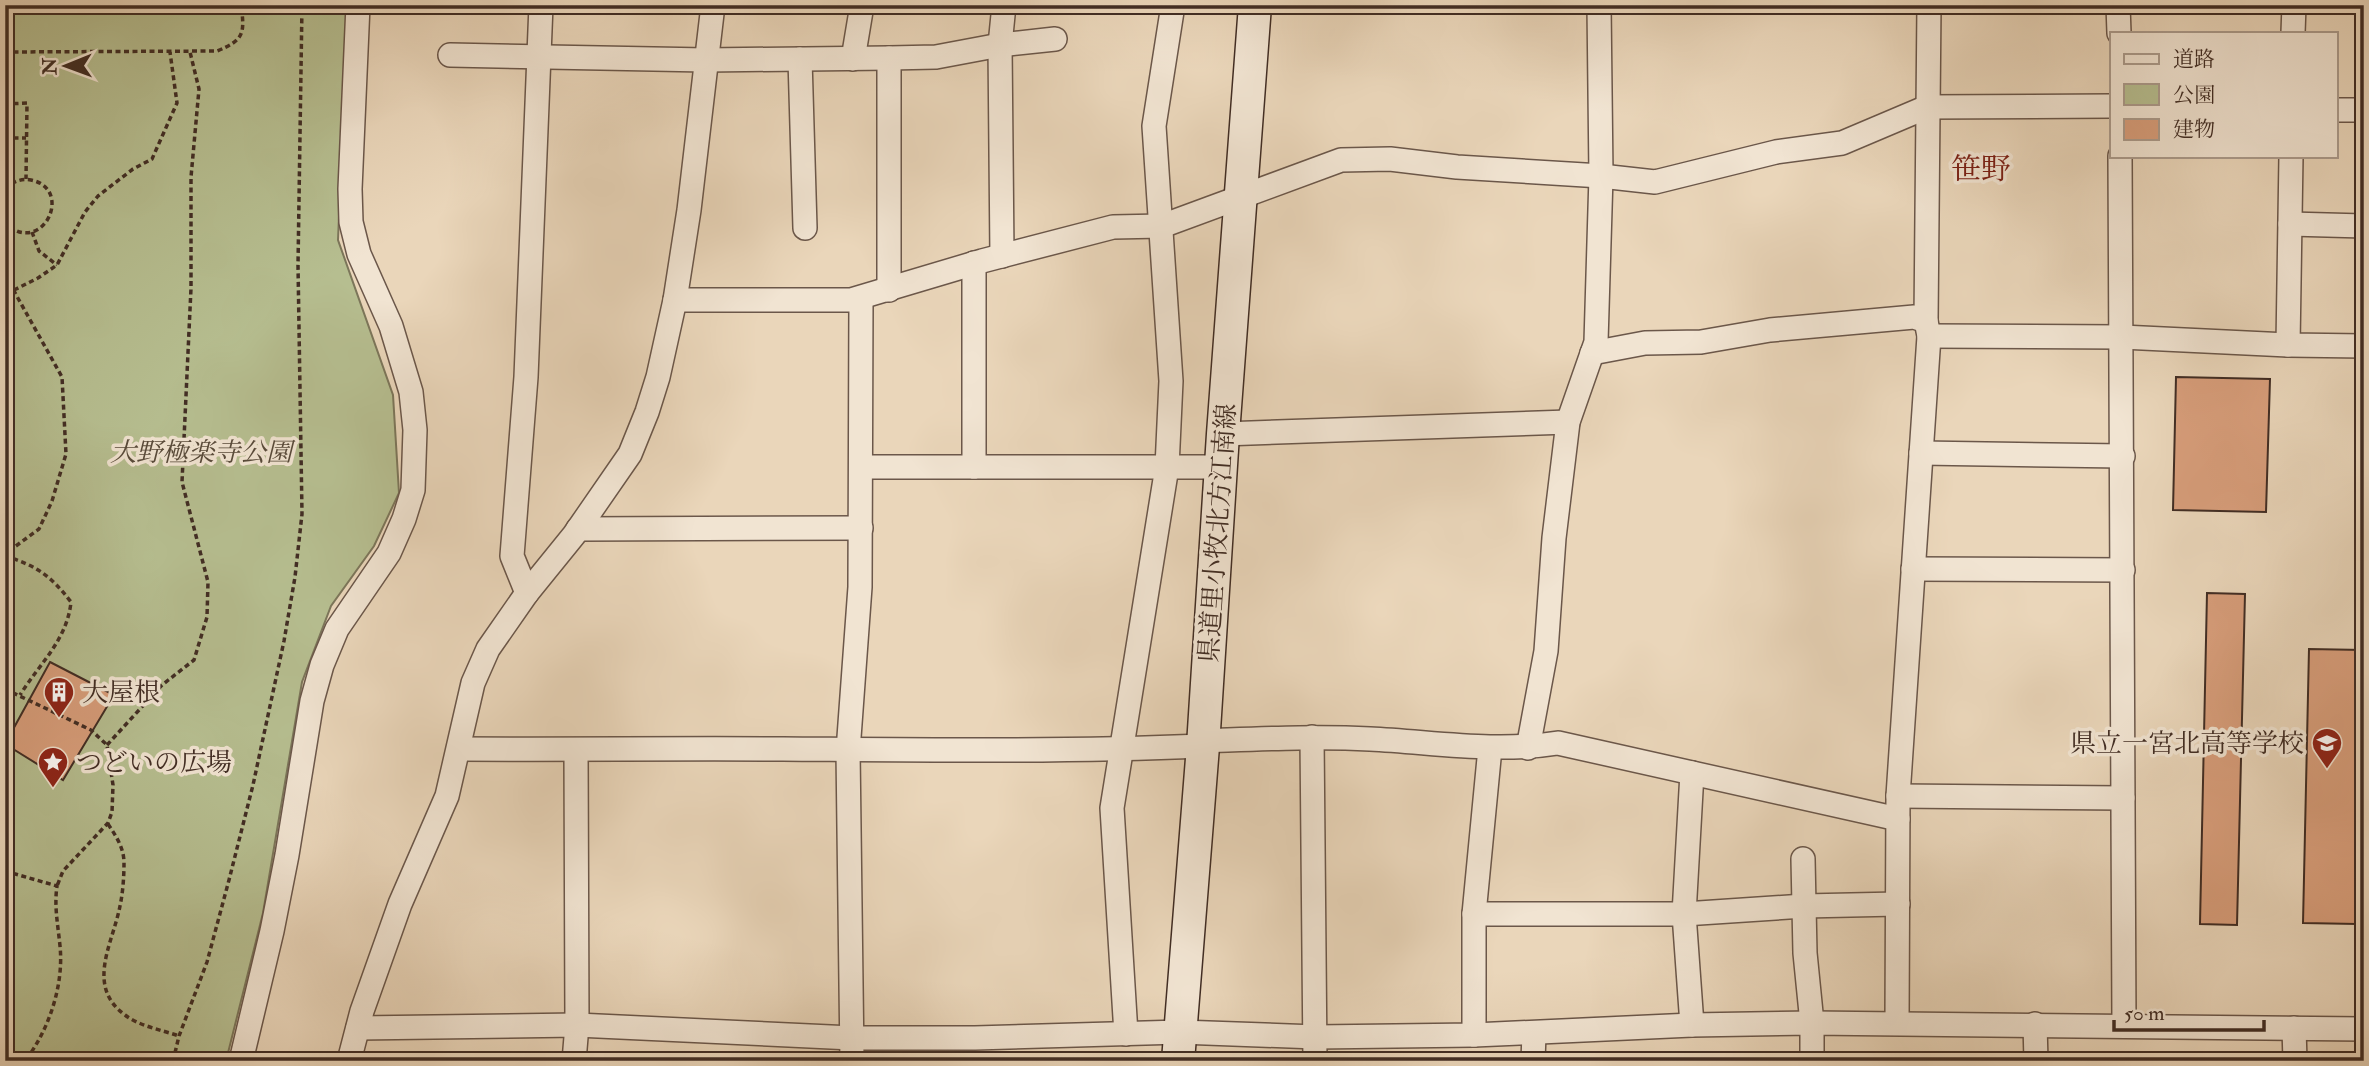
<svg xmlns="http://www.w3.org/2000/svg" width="2369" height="1066" viewBox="0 0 2369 1066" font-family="'IM FELL Double Pica','Noto Serif JP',serif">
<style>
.green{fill:#b6be90;stroke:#7c765a;stroke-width:2}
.building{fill:#d89e7b;stroke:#412d24;stroke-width:2}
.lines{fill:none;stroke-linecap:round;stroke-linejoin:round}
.street-casing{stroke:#6b574a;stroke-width:26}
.secondary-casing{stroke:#412d24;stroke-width:35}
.path{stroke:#412d24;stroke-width:3.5;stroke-dasharray:5 3.5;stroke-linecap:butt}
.street{stroke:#f1e4d2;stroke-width:23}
.secondary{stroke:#f1e4d2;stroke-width:32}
.labels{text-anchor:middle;stroke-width:7;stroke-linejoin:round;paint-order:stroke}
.park-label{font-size:26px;font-style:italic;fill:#584a3a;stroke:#f1e4d2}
.street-label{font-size:26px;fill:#412d24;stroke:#f1e4d2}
.poi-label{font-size:26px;fill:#412d24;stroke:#f1e4d2;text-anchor:start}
.quarter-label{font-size:30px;fill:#7a1f14;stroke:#f1e4d2}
</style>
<rect width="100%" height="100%" fill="#ead6ba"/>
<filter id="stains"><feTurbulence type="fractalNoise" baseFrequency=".00286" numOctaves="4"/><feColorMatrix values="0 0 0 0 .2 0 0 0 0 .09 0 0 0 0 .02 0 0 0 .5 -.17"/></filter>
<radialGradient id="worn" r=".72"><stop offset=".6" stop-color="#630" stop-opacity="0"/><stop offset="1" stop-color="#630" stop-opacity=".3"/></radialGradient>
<path class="green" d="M5,5H348L338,240L393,395L399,493L374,546L331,606L302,682L263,913L226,1061H5Z"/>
<g class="building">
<path d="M2176,377L2270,379L2266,512L2173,510Z"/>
<path d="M2207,593L2245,594L2237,925L2200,924Z"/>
<path d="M2309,649L2363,650L2357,924L2303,923Z"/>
<path d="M50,662L114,695L63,780L5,744Z"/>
</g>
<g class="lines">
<g class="street-casing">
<g id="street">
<path d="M2118,5L2119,33"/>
<path d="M2293,33L2294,5"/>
<path d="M450,55L706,60L889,58L936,57L1000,45L1055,39"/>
<path d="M889,58V290"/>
<path d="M800,59L805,228"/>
<path d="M853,59L862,5"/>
<path d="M2336,110H2364"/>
<path d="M2120,156L2124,1026"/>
<path d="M2290,224L2364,226"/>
<path d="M1002,256L1000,45L1004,5"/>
<path d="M675,300H851L982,261L1113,227L1162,226L1341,160L1390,159L1457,167L1601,176L1655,182L1776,152L1842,143L1927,107L2112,106"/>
<path d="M1926,321L1929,5"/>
<path d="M1929,336L2122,337L2288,345L2364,346"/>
<path d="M2288,345L2291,156"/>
<path d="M1592,353L1645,343L1701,342L1770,330L1914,317L1926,321L1929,336L1898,796L1897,1023"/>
<path d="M1223,434L1568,422"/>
<path d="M1921,453L2123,456"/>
<path d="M861,467H1221"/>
<path d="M974,467V263"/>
<path d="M578,529L861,528"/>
<path d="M1913,569L2123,570"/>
<path d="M527,593L512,556L526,377L541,5"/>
<path d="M1312,737L1315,1061"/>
<path d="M1203,741C1259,739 1314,736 1370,739C1433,742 1495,753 1558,743L1898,819"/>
<path d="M1528,748L1546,651L1554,538L1568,422L1596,342L1601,176L1599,5"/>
<path d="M459,749C567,750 675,748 783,749C923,750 1063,752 1203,746"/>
<path d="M1898,796L2123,798"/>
<path d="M1803,859L1805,953L1812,1023V1061"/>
<path d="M1474,914H1684L1804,906L1898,904"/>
<path d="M2035,1024L2036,1061"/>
<path d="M1692,1025L1684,914L1692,773"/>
<path d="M358,1028L577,1025L852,1038H975L1180,1032L1316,1037L1474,1035L1692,1025L1812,1023L2364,1029"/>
<path d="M2294,1028L2295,1061"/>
<path d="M1126,1034L1112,808L1167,467L1171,381L1154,126L1173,5"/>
<path d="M1474,1035V914L1490,748"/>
<path d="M241,1061L272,931L287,855L312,701L322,665L337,629L389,553L404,519L413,490L415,430L411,392L391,326L359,254L351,222L350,189L358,5"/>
<path d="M349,1061L362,1011L400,904L447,796L473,683L488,649L527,593L574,535L630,454L647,412L658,377L675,300L689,210L713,5"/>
<path d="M574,1061L577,1025L576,750"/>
<path d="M852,1061L848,751L860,587L861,298"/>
<path d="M1533,1061L1534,1033"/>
</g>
</g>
<g class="secondary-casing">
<path id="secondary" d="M1178,1061L1203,746L1223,434L1255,5"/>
</g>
<g class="path">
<path d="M5,52L217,51C244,40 245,34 241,5"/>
<path d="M5,104L27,103L26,179"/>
<path d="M5,138H26"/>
<path d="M5,189C12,182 21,178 31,180C75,189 42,258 5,223"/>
<path d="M32,232L39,251L57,265"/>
<path d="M5,275L62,377L66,454L52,501L39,529L5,554"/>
<path d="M5,314L14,290L38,278L57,265L85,212L98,196L133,169L152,159L177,103L170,52"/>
<path d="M5,556C37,566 50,575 71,602C67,640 40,663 20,695"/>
<path d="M5,689L91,730L107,745L113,785L112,812L108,823L63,871L57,886"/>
<path d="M107,745L162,685L194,660L207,617L208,582L182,482L191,288V177L199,89L190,52"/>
<path d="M108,824C116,836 124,848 124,863C124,876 123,892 120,906C113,943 85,986 125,1015C139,1026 162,1030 179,1036"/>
<path d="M5,871L57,886C54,907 58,925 60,946C64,985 49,1030 25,1061"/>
<path d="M173,1061L179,1036L207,962L229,880L253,785L284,641L295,577L302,514L298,265L302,5"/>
</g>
<use href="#street" class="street"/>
<use href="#secondary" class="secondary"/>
</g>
<defs>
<g id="building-pin" transform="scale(1.575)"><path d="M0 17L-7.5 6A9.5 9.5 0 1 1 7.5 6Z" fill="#8f2418" stroke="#f1e4d2"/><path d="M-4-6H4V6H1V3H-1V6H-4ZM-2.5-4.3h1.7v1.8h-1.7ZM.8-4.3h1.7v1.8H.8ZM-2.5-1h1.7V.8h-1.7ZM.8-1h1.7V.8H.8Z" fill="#fff"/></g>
<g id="school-pin" transform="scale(1.575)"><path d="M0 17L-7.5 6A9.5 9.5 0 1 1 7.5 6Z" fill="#8f2418" stroke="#f1e4d2"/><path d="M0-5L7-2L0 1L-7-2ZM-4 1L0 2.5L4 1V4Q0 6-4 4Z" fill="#fff"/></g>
<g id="sight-pin" transform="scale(1.575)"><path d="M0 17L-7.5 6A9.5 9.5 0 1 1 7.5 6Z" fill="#8f2418" stroke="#f1e4d2"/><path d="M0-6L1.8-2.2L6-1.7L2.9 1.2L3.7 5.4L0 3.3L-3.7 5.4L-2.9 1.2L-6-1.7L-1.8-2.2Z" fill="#fff"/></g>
</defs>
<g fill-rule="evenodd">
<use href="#building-pin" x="59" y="692"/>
<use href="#school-pin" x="2327" y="743"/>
<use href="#sight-pin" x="53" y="762"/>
</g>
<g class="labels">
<g class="park-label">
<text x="201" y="461">大野極楽寺公園</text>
</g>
<g class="street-label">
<text transform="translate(1217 533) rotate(-86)" y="9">県道里小牧北方江南線</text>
</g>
<g class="poi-label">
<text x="82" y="701">大屋根</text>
<text x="2304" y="752" text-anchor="end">県立一宮北高等学校</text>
<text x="76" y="771">つどいの広場</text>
</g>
<g class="quarter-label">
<text x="1981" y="179">笹野</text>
</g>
</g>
<rect width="2369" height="1066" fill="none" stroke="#ead6ba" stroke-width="28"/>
<rect x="7" y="7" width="2355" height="1052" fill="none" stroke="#412d24" stroke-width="3.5"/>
<rect x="14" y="14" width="2341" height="1038" fill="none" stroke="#412d24" stroke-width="2"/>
<rect x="2110" y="32" width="228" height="126" fill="#f1e4d2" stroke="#ab9b8c" stroke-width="2"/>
<rect x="2124" y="54" width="35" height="10" fill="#f1e4d2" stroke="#ab9b8c" stroke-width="2"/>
<text x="2173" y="66" font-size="21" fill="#412d24">道路</text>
<rect x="2124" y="84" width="35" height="21" fill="#b6be90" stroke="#ab9b8c" stroke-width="2"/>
<text x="2173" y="102" font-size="21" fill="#412d24">公園</text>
<rect x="2124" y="119" width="35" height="21" fill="#d89e7b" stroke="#ab9b8c" stroke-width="2"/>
<text x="2173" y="136" font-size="21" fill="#412d24">建物</text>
<g transform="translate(66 66) rotate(269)" stroke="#f1e4d2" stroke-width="5" paint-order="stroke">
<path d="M0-5L12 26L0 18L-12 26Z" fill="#412d24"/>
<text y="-10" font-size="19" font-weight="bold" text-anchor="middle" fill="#412d24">N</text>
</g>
<path d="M2114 1020v10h150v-10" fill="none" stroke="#412d24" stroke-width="3.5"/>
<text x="2124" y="1020" font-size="21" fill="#412d24" stroke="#f1e4d2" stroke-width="5" paint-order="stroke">50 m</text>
<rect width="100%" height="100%" filter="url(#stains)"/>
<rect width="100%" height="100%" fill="url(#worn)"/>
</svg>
